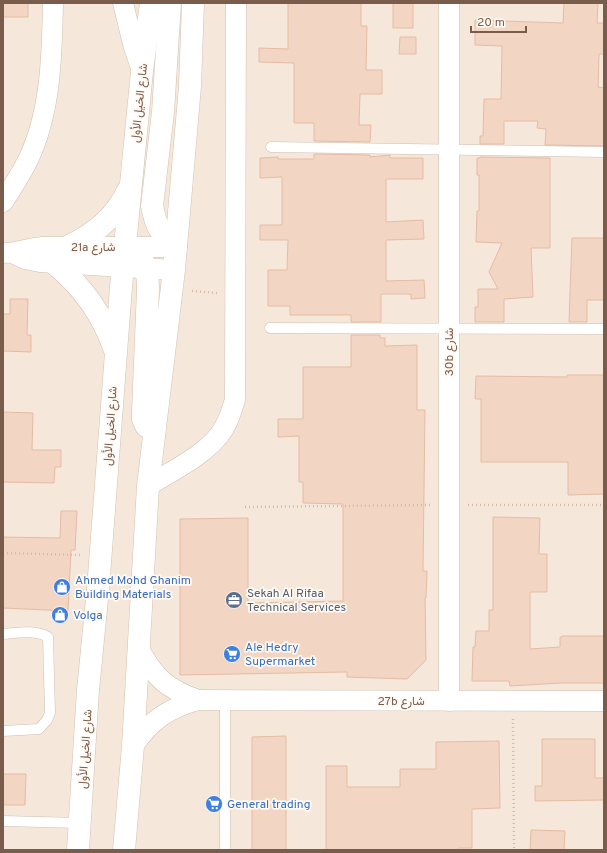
<svg xmlns="http://www.w3.org/2000/svg" width="607" height="853" viewBox="0 0 607 853" font-family="Overpass,Vazirmatn,sans-serif">
<style>
.residential{fill:#f5e8da}
.building{fill:#f3d5c3;stroke:#e6bba3}
.lines{fill:none;stroke-linecap:round;stroke-linejoin:round}
.service-casing{stroke:#d1beb0;stroke-width:11}
.minor-casing{stroke:#d1beb0;stroke-width:21}
.secondary-casing{stroke:#d6c0b0;stroke-width:23}
.path{stroke:#d9b8a5;stroke-width:2.5;stroke-dasharray:1 3;stroke-linecap:butt}
.service{stroke:#fff;stroke-width:10}
.minor{stroke:#fff;stroke-width:20}
.secondary{stroke:#fff;stroke-width:22}
.labels{text-anchor:middle;stroke-width:3.5;stroke-linejoin:round;paint-order:stroke}
.street-label{font-size:12px;fill:#7a5c4d;stroke:#fffaf3}
.shop-label{font-size:12px;fill:#366cbe;stroke:#fffaf3;text-anchor:start}
.service-label{font-size:12px;fill:#4e5e75;stroke:#fffaf3;text-anchor:start}
</style>
<rect width="100%" height="100%" fill="#fdf6ec"/>
<rect class="residential" x="3" y="3" width="601" height="847"/>
<g class="building">
<rect x="3" y="3" width="25" height="14"/>
<path d="M288,3H361V26H367L366,70H382V94H360L359,125H371L370,142L314,141V123H294V63L259,62V48L288,49Z"/>
<rect x="393" y="3" width="20" height="25"/>
<path d="M564,3H598L597,23H604V54H599L598,87L604,88V146L545,145L546,129L537,128L538,121H504V144H480V136H483L484,99H501L502,46L475,45V20L563,23Z"/>
<path d="M400,37H416V54H399Z"/>
<path d="M314,154L370,155V157L390,155V158H423V179H386V222L423,220L424,239L386,240V281L424,280L425,298L411,299V294H381V322H351V315H290V306H268V270H287L288,240H260V225H282V177L260,178V158L278,157V159H314Z"/>
<path d="M480,157L550,158V248H531L533,297L504,299V322H475V307H478V289H498L489,272L502,243L476,242L477,211H479V175H477V158H480Z"/>
<path d="M572,238H604V300H587V322H569Z"/>
<path d="M10,299H28L27,335H31V352L3,351V314H10Z"/>
<path d="M351,335H380V338H385V346L417,345V410H425L423,571H427L426,598H425L426,660L407,679L347,677V672L180,675V519L248,518V603L343,601V504L303,503V482H299V436L278,437V419H303V367H351Z"/>
<path d="M567,375H604V494L568,495V462H481V399H475L476,376L567,377Z"/>
<path d="M3,412L33,413L32,450H61V467H55L54,483L3,482Z"/>
<path d="M61,511H77L75,550H71L68,611L3,608V537L60,538Z"/>
<path d="M493,517L540,518L539,554H547V592H530V649L560,647V637H562V636H604V683H561L510,686L509,681H472L473,647H475L476,631H489V610H493Z"/>
<path d="M286,736V850H252V737Z"/>
<path d="M542,739H595V778H604V800L535,801V786H542Z"/>
<path d="M499,741L500,808L472,809V848H458V850H326V766H347V787H400V769H436V742Z"/>
<path d="M3,774H26L25,805H3Z"/>
<path d="M531,830L565,831L564,850H530Z"/>
</g>
<g class="lines">
<g class="service-casing">
<g id="service">
<path d="M271,147L604,152"/>
<path d="M270,328L604,329"/>
<path d="M3,634C17,633 35,629 48,637L50,713L47,720L39,729L3,731"/>
<path d="M3,821L80,823"/>
<path d="M225,850V700"/>
</g>
</g>
<g class="minor-casing">
<g id="minor">
<path d="M123,3L133,44L142,71"/>
<path d="M3,202C12,188 21,174 28,160C51,112 52,55 53,3"/>
<path d="M3,253C16,253 29,248 42,247H176"/>
<path d="M12,253L25,259L40,262L174,270"/>
<path d="M148,486C170,472 205,455 220,434C228,424 231,412 235,400L236,3"/>
<path d="M139,649C155,678 167,689 198,700"/>
<path d="M449,701V3"/>
<path d="M133,746C151,720 167,709 198,700L604,701"/>
</g>
</g>
<g class="secondary-casing">
<g id="secondary">
<path d="M170,3L163,112L152,206C156,226 160,234 176,247"/>
<path d="M69,246C95,234 116,217 128,190"/>
<path d="M125,247C145,257 148,267 148,289L143,412V419L146,426"/>
<path d="M55,264C83,287 102,313 114,348"/>
<path d="M78,850L88,690L98,589L121,287L142,71L151,3"/>
<path d="M124,850L133,746L148,486L174,270L190,86L193,3"/>
</g>
</g>
<g class="path">
<path d="M192,291L217,293"/>
<path d="M468,505H604"/>
<path d="M245,507L431,505"/>
<path d="M3,553L80,555"/>
<path d="M513,719L514,850"/>
</g>
<use href="#service" class="service"/>
<use href="#minor" class="minor"/>
<use href="#secondary" class="secondary"/>
</g>
<defs>
<g id="shop-disc" transform="scale(0.9)"><circle r="9.5" fill="#3f7fe0" stroke="#fffaf3"/><path d="M-5-2.5h2.3a2.7 3.5 0 0 1 5.4 0H5L5.5 6h-11ZM-1.5-2.5h3a1.5 2.3 0 0 0-3 0Z" fill="#fff"/></g>
<g id="office-disc" transform="scale(0.9)"><circle r="9.5" fill="#5c6f8a" stroke="#fffaf3"/><path d="M-6-3h4V-5.5h4V-3h4V5H-6ZM-1-4.5V-3h2v-1.5ZM-6 0V1H6V0Z" fill="#fff"/></g>
<g id="supermarket-disc" transform="scale(0.9)"><circle r="9.5" fill="#3f7fe0" stroke="#fffaf3"/><path d="M-6-5.5h2.5l.6 2H6L4.5 2H-2.5L-4.4-4H-6ZM-1.5 3.2a1.3 1.3 0 1 0 .1 0ZM3 3.2a1.3 1.3 0 1 0 .1 0Z" fill="#fff"/></g>
</defs>
<g fill-rule="evenodd">
<use href="#shop-disc" x="62" y="587"/>
<use href="#office-disc" x="234" y="600"/>
<use href="#shop-disc" x="60" y="615"/>
<use href="#supermarket-disc" x="232" y="654"/>
<use href="#supermarket-disc" x="214" y="804"/>
</g>
<g class="labels">
<g class="street-label">
<text transform="translate(139 103) rotate(-84)" y="4">شارع الخيل الأول</text>
<text x="93" y="251">21a شارع</text>
<text transform="translate(449 352) rotate(-90)" y="4">30b شارع</text>
<text transform="translate(110 426) rotate(-86)" y="4">شارع الخيل الأول</text>
<text x="401" y="705">27b شارع</text>
<text transform="translate(85 749) rotate(-86)" y="4">شارع الخيل الأول</text>
</g>
<g class="shop-label">
<text x="75" y="584">Ahmed Mohd Ghanim<tspan x="75" dy="14">Building Materials</tspan></text>
<text x="73" y="619">Volga</text>
<text x="245" y="651">Ale Hedry<tspan x="245" dy="14">Supermarket</tspan></text>
<text x="227" y="808">General trading</text>
</g>
<g class="service-label">
<text x="247" y="597">Sekah Al Rifaa<tspan x="247" dy="14">Technical Services</tspan></text>
</g>
</g>
<rect width="607" height="853" fill="none" stroke="#7a5c4d" stroke-width="8"/>
<path d="M471 26v6h55v-6" fill="none" stroke="#7a5c4d" stroke-width="2"/>
<text x="477" y="26" font-size="12" fill="#7a5c4d" stroke="#fffaf3" stroke-width="3" paint-order="stroke">20 m</text>
</svg>
